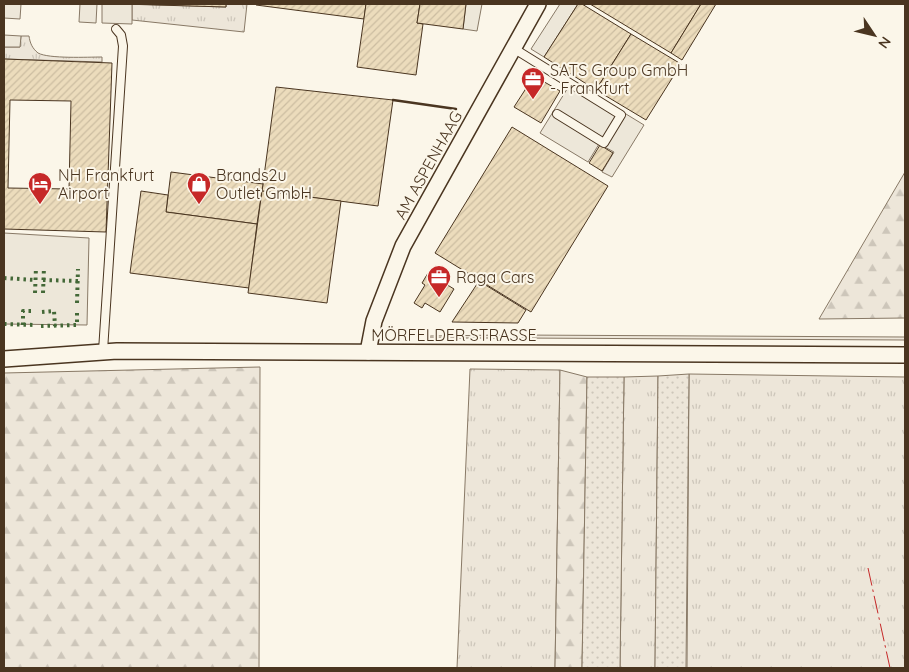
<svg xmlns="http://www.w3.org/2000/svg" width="909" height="672" viewBox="0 0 909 672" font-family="Quicksand,sans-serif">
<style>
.grass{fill:url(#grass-tufts);stroke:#887966}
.forest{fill:url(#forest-firs);stroke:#887966}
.garden{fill:url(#garden-dots);stroke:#887966}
.parking{fill:#ede7d9;stroke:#887966}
.building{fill:url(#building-hatch);stroke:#4a3520;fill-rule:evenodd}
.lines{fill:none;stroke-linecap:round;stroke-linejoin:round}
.lane-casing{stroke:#4a3520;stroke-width:10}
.street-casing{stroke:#4a3520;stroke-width:18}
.lane{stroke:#fbf6e9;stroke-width:8}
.street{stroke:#fbf6e9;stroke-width:15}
.hedge{stroke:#436837;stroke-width:4;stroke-dasharray:2.5 4;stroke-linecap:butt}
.wall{stroke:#4a3520;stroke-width:2.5}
.power{stroke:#c62828;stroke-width:1;stroke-dasharray:18 4 2.5 4;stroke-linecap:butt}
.labels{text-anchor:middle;stroke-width:4;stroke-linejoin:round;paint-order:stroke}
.poi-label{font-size:16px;fill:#4a3520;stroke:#fbf6e9;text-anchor:start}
.street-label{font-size:16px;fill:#4a3520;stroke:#fbf6e9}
</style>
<defs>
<pattern id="grass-tufts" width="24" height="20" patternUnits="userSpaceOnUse" patternTransform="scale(1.25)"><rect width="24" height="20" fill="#ede6d9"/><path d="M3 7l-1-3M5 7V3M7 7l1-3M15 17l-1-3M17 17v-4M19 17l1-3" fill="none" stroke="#cdc6ba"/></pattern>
<pattern id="forest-firs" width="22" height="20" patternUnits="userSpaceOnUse" patternTransform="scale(1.25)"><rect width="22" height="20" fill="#ede6d9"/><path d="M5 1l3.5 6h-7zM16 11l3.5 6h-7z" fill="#cdc6ba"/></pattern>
<pattern id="garden-dots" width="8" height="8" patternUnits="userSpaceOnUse" patternTransform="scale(1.25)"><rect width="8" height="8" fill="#ede6d9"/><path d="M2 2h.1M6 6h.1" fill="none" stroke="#cdc6ba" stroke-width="1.8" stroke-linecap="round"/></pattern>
<pattern id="building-hatch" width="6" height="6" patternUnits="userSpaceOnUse" patternTransform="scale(1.25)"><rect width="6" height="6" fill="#ecdcbc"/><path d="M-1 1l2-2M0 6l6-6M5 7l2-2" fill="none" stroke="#ccbda1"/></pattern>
</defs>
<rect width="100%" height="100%" fill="#fbf6e9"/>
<g class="grass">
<path d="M132,4L226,7V4H247L244,32L132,20Z"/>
<path d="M21,36H29C30,43 32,48 38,53C49,59 88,57 102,57V62L4,59V47H20Z"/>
<path d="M505,335L503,338H430V336Z"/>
<path d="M516,335L905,337V340L514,338Z"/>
<path d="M470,369L560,370L555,668H457Z"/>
<path d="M689,374L905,377V668H687Z"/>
<path d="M658,376L655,668H620L624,377Z"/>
</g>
<g class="forest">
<path d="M905,172V318L819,319Z"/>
<path d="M260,367L259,668H4V373Z"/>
<path d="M560,370L587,377L582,668H555Z"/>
</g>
<g class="garden">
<path d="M689,374L686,668H655L658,376Z"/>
<path d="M587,377H624L620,668H582Z"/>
</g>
<g class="parking">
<path d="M4,4H21L20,19L4,18Z"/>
<path d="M80,4H97L96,23L79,22Z"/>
<path d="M102,4H132V24L102,23Z"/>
<path d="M466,4H482L477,31L463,29Z"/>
<path d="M560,4H578L544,57L531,49Z"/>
<path d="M4,35L21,36L20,47H4Z"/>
<path d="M572,81L644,125L612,177L602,172L614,152L599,144L588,162L540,133Z"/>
<path d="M4,233L89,238L87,325L4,324Z"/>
</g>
<g class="building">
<path d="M122,4H226V7Z"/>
<path d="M256,4H366L364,19L256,5Z"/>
<path d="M366,4H420L417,23L423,24L416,75L357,67Z"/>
<path d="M420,4H466L463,29L417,23Z"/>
<path d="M578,4H582L631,34L596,90L544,57Z"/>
<path d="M590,4H701L671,53Z"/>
<path d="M701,4H716L682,60L671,53Z"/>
<path d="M631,34L681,64L646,120L596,90Z"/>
<path d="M4,59L112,63L106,232L4,229ZM10,100L71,101L69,189L8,188Z"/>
<path d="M534,76L560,91L541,123L514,107Z"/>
<path d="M276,87L393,100L378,206L262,191Z"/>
<path d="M512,127L608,186L531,312L435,253Z"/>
<path d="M600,145L613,153L602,171L589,163Z"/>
<path d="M171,172L263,184L257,224L166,212Z"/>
<path d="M141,191L168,195L166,212L257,224L249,288L130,273Z"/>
<path d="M262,191L341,201L327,303L248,293Z"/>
<path d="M428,273L454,289L440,312L425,303L422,308L414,303L425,285L422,283Z"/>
<path d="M479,281L526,310L518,323L452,322Z"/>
</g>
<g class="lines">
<g class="lane-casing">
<g id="lane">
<path d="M513,48L621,115L604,143L557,114"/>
<path d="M103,351L123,46L121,35L116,29"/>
</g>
</g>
<g class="street-casing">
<g id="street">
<path d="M368,352L374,321L403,246L538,4"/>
<path d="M4,359L117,351L905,355"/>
</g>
</g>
<use href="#lane" class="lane"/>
<use href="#street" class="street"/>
<g class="hedge">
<path d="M4,278L35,280"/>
<path d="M43,280L78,281"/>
<path d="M35,293L36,267"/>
<path d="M43,293L44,267"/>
<path d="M77,303L78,269"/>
<path d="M42,312L54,311L55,326"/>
<path d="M4,324L34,325"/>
<path d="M23,325V311H34"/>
<path d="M41,326L77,325V311"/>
</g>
<path class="wall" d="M393,100L456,109"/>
<path class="power" d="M868,568L890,668"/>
</g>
<defs>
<g id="office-pin" transform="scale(1.25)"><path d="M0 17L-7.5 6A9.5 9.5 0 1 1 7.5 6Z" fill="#c62828" stroke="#fbf6e9"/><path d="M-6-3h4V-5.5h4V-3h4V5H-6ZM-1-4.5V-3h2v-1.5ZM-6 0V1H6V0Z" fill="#fff"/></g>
<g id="hotel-pin" transform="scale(1.25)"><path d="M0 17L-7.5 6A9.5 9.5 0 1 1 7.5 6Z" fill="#c62828" stroke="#fbf6e9"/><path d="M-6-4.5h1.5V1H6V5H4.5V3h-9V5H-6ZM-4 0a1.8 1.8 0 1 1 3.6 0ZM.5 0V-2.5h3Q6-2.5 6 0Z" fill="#fff"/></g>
<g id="shop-pin" transform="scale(1.25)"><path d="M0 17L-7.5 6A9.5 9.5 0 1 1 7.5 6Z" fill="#c62828" stroke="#fbf6e9"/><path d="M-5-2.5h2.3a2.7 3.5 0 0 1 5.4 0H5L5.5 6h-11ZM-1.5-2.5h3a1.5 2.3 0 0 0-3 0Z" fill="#fff"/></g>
</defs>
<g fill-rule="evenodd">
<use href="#office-pin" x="533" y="79"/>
<use href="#hotel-pin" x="40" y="184"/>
<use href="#shop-pin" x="199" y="184"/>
<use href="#office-pin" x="439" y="277"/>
</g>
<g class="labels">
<g class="poi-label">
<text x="550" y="76">SATS Group GmbH<tspan x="550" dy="18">- Frankfurt</tspan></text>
<text x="58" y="181">NH Frankfurt<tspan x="58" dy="18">Airport</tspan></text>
<text x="216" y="181">Brands2u<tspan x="216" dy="18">Outlet GmbH</tspan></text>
<text x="456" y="283">Raga Cars</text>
</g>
<g class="street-label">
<text transform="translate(428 165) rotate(-61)" y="6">AM ASPENHAAG</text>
<text x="454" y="341">MÖRFELDER STRASSE</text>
</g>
</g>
<rect width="909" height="672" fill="none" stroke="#4a3520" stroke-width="10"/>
<g transform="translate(874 35) rotate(125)" stroke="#fbf6e9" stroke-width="4" paint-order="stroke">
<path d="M0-4L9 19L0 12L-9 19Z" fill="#4a3520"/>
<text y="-8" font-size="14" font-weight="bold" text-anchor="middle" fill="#4a3520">N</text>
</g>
</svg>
